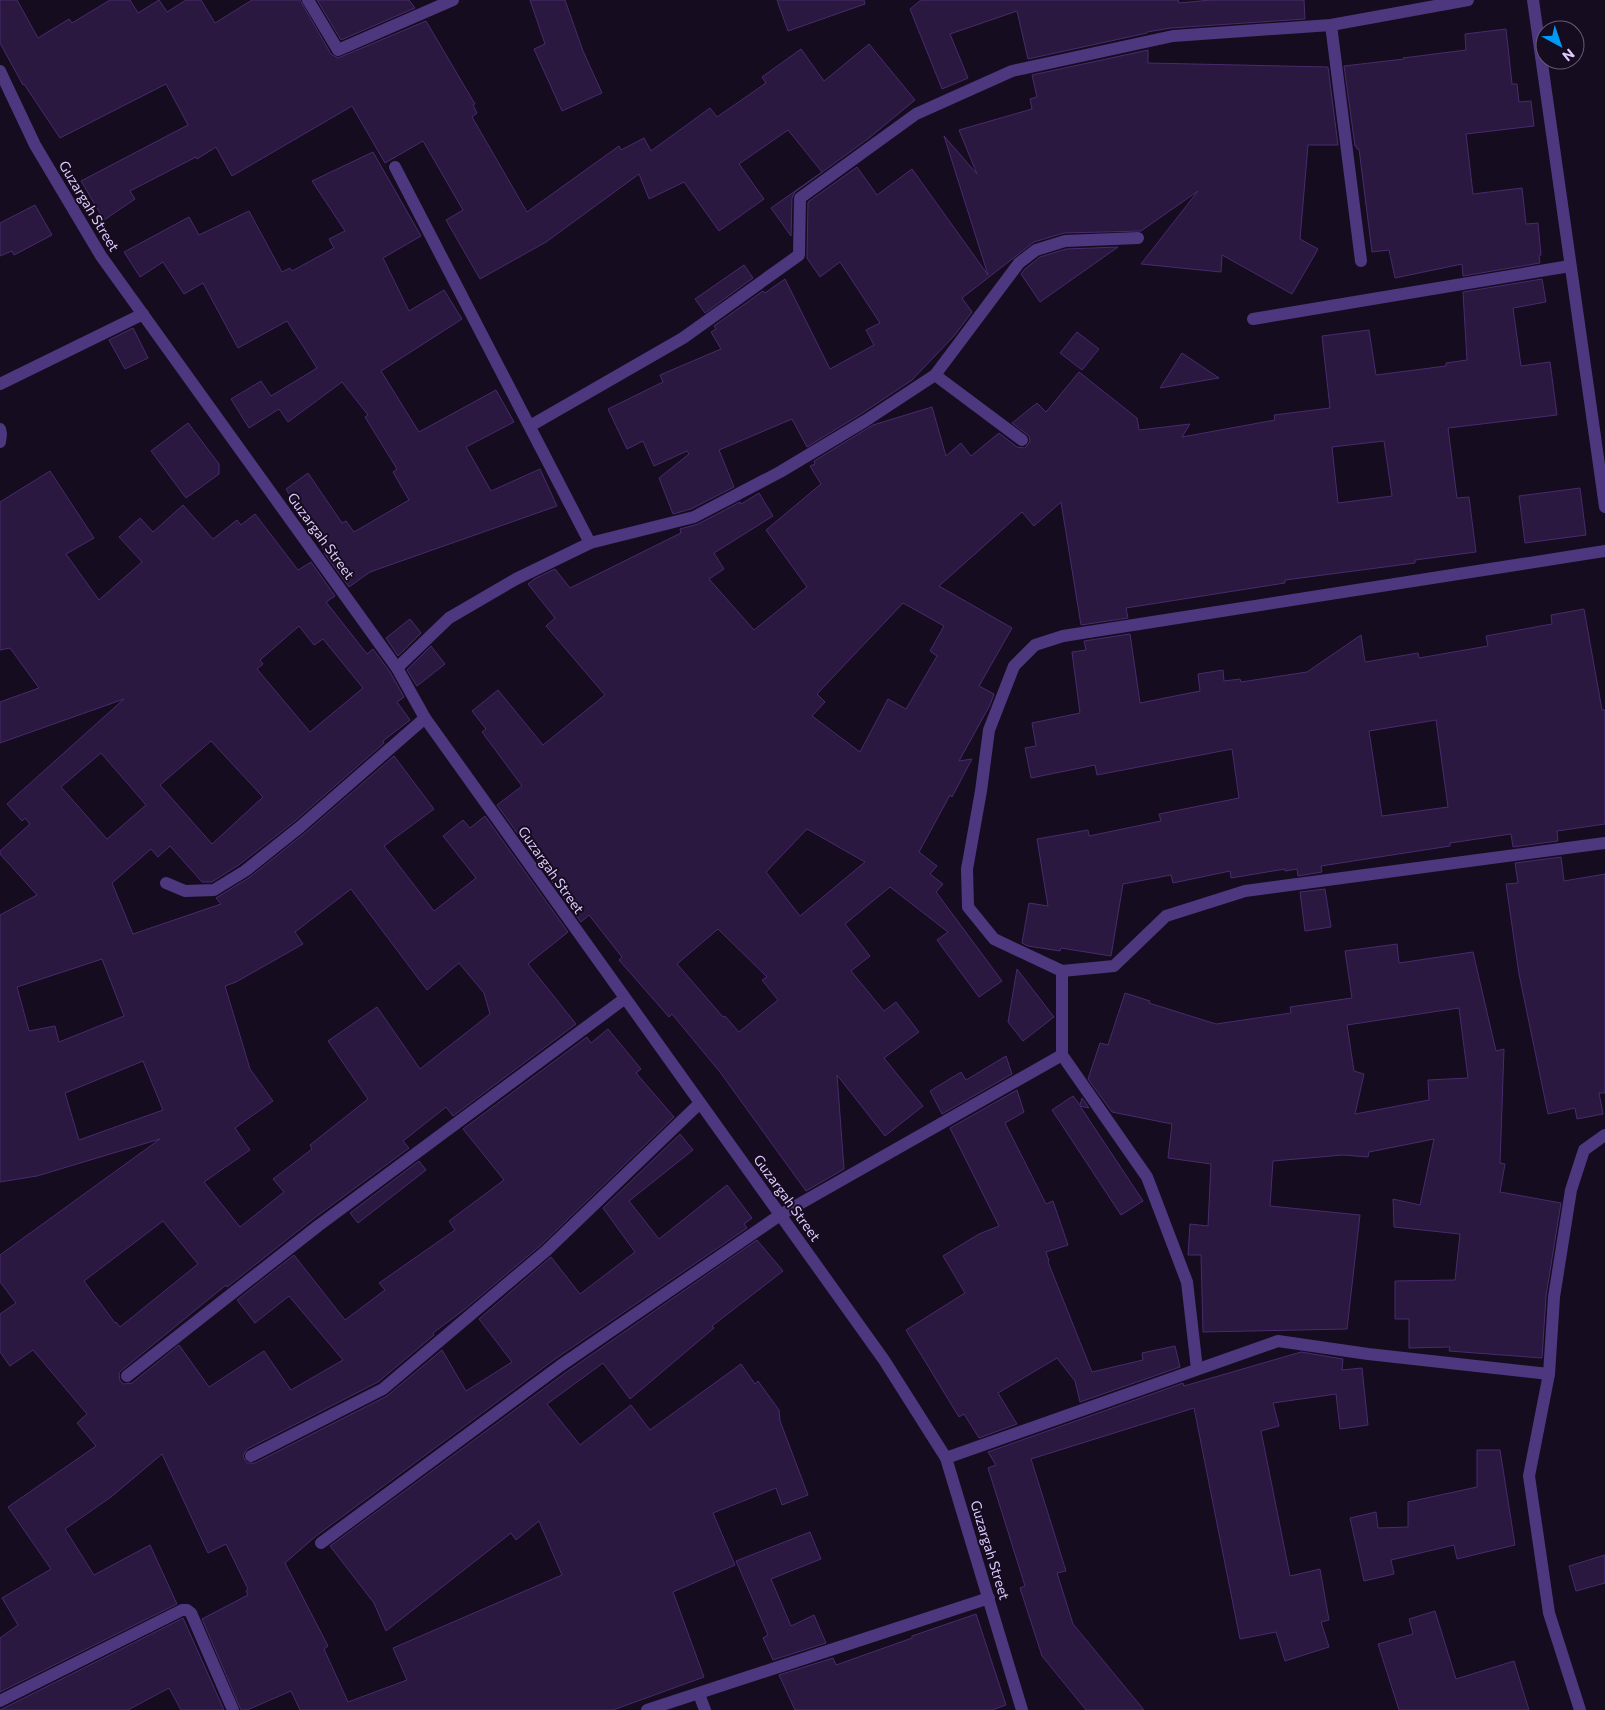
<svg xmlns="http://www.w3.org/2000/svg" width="1605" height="1710" viewBox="0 0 1605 1710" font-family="Commissioner,sans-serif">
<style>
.building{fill:#2b1840;stroke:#492a6c;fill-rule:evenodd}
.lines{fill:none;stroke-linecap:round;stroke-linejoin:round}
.minor{stroke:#4d377e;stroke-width:12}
.labels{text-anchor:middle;stroke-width:4;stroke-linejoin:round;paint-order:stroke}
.street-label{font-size:14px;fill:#dfcaff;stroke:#150c1f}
</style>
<rect width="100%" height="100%" fill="#150c1f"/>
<g class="building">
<path d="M0,0H17L38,38L69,19L72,23L110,0H130L138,13L159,0L167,12L186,0H201L215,23L252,0H300L331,54L338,58L426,21L475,104L473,105L477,113L472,117L527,212L619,146L621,150L644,138L651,151L710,108L717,117L766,83L762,77L801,49L824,81L869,44L915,100L869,138L795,192L792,198L791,236L771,208L822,172L788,130L739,164L764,199L719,231L684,182L649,199L639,174L546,242L480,279L446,220L463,210L423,141L385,163L352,106L232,176L216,147L197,159L196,157L130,191L135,199L104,220L81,181L188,125L166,84L60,138L24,84L23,85L0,43Z"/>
<path d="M317,0H409L415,8L341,40Z"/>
<path d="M530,0H565L583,51L602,93L562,111L534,49L545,44Z"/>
<path d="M777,0H864L865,4L788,31Z"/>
<path d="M921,0H1178L1179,3L1211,0H1304L1305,19L1171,28L1147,32V33L1028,59L1017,11L950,34L968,78L942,89L910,9Z"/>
<path d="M1506,29L1512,84H1517L1519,102L1531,101L1534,126L1466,134L1473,194L1522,188L1526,224L1538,223L1541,255L1539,256L1540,263L1463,276L1462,264L1395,278L1389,250L1372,252L1359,149H1357L1356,146H1355L1344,66L1404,59L1403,58L1466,50L1465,34Z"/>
<path d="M1148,50V63L1328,67L1338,145H1308L1300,239L1318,249L1292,294L1222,255L1221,272L1141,264L1198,191L1141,231L1064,233L1034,242L962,298L972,312L954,336L912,380L861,414L807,447L792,419L719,450L734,487L691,509L673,514L659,478L689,454L687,451L654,466L643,441L627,449L608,409L663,382L660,375L721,349L711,332L716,329L714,326L763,291L765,293L785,279L830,369L874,345L866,330L880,323L840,262L820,277L807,258L808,202L857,167L877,195L912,169L988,275L944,136L977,174L959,130L1032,109L1030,99L1037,97L1032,75Z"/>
<path d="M373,152L421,236L383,258L409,311L444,290L462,319L381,371L419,432L496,390L514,422L466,447L491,491L540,469L557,506L370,572L349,587L324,553L325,552L286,489L308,473L342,523L346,521L354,532L409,500L393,472L397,469L365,417L368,415L342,382L288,422L279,409L249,428L231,399L261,381L271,396L317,368L287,321L238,348L203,283L184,294L163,262L140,277L124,252L189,217L199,235L249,211L282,272L290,268L292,271L334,248L329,239L345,231L312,181Z"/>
<path d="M35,205L52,235L14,255L12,251L0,256V223Z"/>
<path d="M1118,247L1040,302L1021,274L1025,269L1040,257L1066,249Z"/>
<path d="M744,265L753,278L705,313L695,299Z"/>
<path d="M1542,279L1546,302L1513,308L1521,366L1550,362L1557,415L1448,428L1457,498L1469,497L1476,552L1415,560V563L1285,580V583L1126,608L1128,618L1081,625L1061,502L1034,526L1022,512L939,586L1012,628L979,686L994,694L990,705L959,761L972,759L952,797L950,795L919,852L937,866L930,874L943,884L936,892L1002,981L979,997L937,940L948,932L890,887L845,924L870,956L851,971L884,1011L896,1002L919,1032L884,1058L923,1106L885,1136L837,1075L844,1169L806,1191L720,1072L672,1014L669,1017L619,960L622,957L589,915L581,922L497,805L522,786L482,732L486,729L472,711L498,690L543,745L605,695L546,626L555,618L528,584L534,579L555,569L570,588L681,533L680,529L698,524L740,502L741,504L759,493L773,516L714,553L724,569L709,579L754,630L807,587L766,530L821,484L810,466L815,464L814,461L873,425L932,407L946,456L961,443L971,456L999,433L1017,447L1025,448L1030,441L1029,436L1012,423L1037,403L1046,412L1079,372L1137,418L1139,430L1190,424L1182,437L1275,420L1274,415L1330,408L1322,336L1369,330L1376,375L1446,366V363L1467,360L1463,292ZM1384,441L1392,496L1338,503L1332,447ZM903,603L944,626L930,651L937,656L906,709L888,699L860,752L812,716L825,702L817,694ZM807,829L865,862L800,916L766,872ZM718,929L767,977L762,980L778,1000L739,1032L725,1016L723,1017L677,964Z"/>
<path d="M133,328L148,358L125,369L109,340Z"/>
<path d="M1077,332L1099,349L1082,370L1060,353Z"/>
<path d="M1182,353L1219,378L1160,388Z"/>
<path d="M188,423L219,464V474L186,498L151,451Z"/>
<path d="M50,471L94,538L66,554L99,600L142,562L119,537L140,518L153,532L183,505L213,539L237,520L241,525L255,514L298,570L311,562L335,596L326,602L367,654L373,649L390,672L404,697L397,702L410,720L383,741L384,743L295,821L240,864L212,882H202L170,846L158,857L151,849L112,883L133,934L221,904L216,898L250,877L305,833L394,756L434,809L384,846L434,911L476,878L443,836L463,820L470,828L485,816L568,932L528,964L576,1024L453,1116L446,1107L403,1141L409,1148L313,1219L227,1287L226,1285L122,1370L119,1373L120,1381L124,1384L132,1383L179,1345L209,1387L264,1351L291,1390L343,1360L289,1296L255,1323L237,1300L294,1255L345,1320L385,1290L379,1283L455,1230L449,1221L504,1180L463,1129L587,1037L591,1043L608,1029L641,1069L636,1073L674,1117L541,1245L465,1309L433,1333L434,1335L378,1382L247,1449L243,1456L247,1463H255L387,1396L442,1350L466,1391L512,1362L479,1319L551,1257L580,1294L635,1252L603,1208L680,1134L693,1150L629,1201L659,1239L727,1185L752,1218L744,1224L747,1228L555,1359L316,1536L285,1563L328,1646L324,1649L348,1702L407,1680L393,1648L562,1575L539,1521L516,1540L511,1533L386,1631L374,1603L330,1546L565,1373L757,1240L783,1271L712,1326L714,1328L630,1399L603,1363L547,1404L580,1445L631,1405L650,1430L741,1364L755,1384L758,1381L779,1410L780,1421L808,1495L782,1505L776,1488L713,1513L735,1565L673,1592L704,1677L613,1710H300L291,1691L247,1710H241L202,1619L248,1595L246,1591L248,1589L226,1544L208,1553L162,1454L111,1497L65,1529L94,1575L150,1545L177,1604L0,1692V1638L18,1625L2,1598L51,1569L8,1507L96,1446L77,1423L87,1414L33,1350L10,1366L0,1352V1314L16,1303L0,1282V1255L160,1139L37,1176L0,1182V915L37,895L0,854V851L30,824L25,818L22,821L7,804L124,699L0,743V702L39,688L10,648L0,650V502ZM299,626L314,645L323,639L363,688L310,732L257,669L263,664L260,660ZM211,741L263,797L212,844L160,785ZM101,753L146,805L107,839L61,787ZM351,889L427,990L459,963L484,993L490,1014L420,1069L377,1007L328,1041L368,1099L310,1145L312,1149L273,1179L284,1192L240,1227L204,1182L250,1150L235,1128L273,1101L250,1069L225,986L236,982L303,944L295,932ZM102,959L124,1016L59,1042L55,1026L29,1031L17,987ZM143,1061L163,1110L79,1140L65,1093ZM163,1221L198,1264L120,1327L116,1322L115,1323L84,1281Z"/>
<path d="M1580,488L1586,535L1525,543L1519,496Z"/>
<path d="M1584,609L1602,710H1605V824L1557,831L1558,841L1513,847L1511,834L1450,843V846L1321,866L1322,872L1298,876L1297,869L1285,871V869L1231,878L1230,871L1173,883L1171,875L1123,884L1111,956L1061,948L1060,951L1028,946L1022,943L1029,903L1048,906L1037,839L1088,830L1089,836L1161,821L1159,814L1239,798L1232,749L1097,775L1095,765L1031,778L1025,748L1036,746L1032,723L1080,713L1072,652L1086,650L1084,641L1130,634L1140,703L1200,691L1198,674L1223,670L1224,681L1240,679L1241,682L1307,672L1361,635L1365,662L1418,653L1419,658L1488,646L1486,636L1552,624L1551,615ZM1436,720L1448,807L1382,816L1369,731Z"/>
<path d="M410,619L421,633L398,656L386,638Z"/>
<path d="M431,646L445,664L417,686L407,670Z"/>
<path d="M1561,857L1564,881L1605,874V1093H1599L1603,1114L1577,1119L1575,1108L1548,1114L1519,974L1506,884L1518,883L1515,863Z"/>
<path d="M1325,889L1331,927L1305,931L1300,892Z"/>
<path d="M1397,944L1399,963L1473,952L1496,1051L1504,1049L1500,1163L1505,1164L1500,1192L1561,1203L1546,1296L1542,1358L1449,1351L1450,1347L1409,1348V1319H1395V1281L1455,1280L1460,1234L1394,1227L1393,1199L1420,1205L1434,1139L1369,1152L1368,1157L1343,1155L1273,1161L1270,1206L1360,1215L1347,1329L1203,1332L1201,1255H1188L1190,1224L1208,1226L1211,1164L1168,1158L1172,1124L1112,1112L1088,1079L1100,1043L1108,1045L1125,993L1150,1001L1149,1003L1216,1024L1291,1013L1290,1007L1352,998L1345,951ZM1459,1008L1468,1078L1428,1080L1429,1100L1355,1114L1364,1074L1354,1071L1347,1025Z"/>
<path d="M1017,969L1054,1017L1023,1041L1008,1022Z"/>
<path d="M1006,1056L1012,1074L942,1114L930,1091L961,1072L966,1080Z"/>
<path d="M1017,1090L1024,1112L1005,1123L1046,1204L1053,1201L1068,1245L1046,1252L1049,1261L1048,1262L1092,1372L1143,1360L1142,1353L1175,1346L1180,1367L1080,1402L1075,1381L1057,1358L998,1393L1017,1424L979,1438L964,1414L959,1417L906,1330L965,1293L943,1256L979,1234L999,1226L950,1128Z"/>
<path d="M1073,1096L1080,1105L1082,1098L1089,1108L1080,1106L1143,1201L1121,1215L1052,1110Z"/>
<path d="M419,1161L426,1170L358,1223L350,1213Z"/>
<path d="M1301,1352L1343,1359L1342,1370L1362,1368L1368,1425L1340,1429L1336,1394L1273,1403L1279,1426L1261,1431L1290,1576L1320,1569L1329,1620L1321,1622L1329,1647L1285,1661L1276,1632L1240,1639L1194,1408L1031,1459L1066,1571L1057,1573L1073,1624L1144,1710H1086L1042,1656L1020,1588L1025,1586L988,1468L996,1465L988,1452L1183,1383L1184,1386Z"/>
<path d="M1477,1450H1500L1515,1545L1457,1559L1454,1545L1391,1560L1394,1574L1364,1581L1350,1518L1376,1512L1378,1528L1408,1527V1502L1477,1487Z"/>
<path d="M810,1532L821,1559L771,1579L791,1626L814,1615L826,1643L773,1660L763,1638L768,1635L736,1561Z"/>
<path d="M1605,1555V1583L1576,1591L1569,1566Z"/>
<path d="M1435,1611L1456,1679L1514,1661L1529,1710H1399L1378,1644L1413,1634L1409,1619Z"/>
<path d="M976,1614L1006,1705L992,1710H795L779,1675L833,1658L836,1665L912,1638V1636Z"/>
<path d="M183,1618L224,1710H181L169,1688L128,1710H0Z"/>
</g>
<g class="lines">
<g class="minor">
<path d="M308,0L338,50L453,0"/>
<path d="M1533,0L1605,507"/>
<path d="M1331,25L1361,261"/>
<path d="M0,71L35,145L101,256L397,668L425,718L884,1360L946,1458L1022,1710"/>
<path d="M395,167L590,543"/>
<path d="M1253,319L1570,266"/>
<path d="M935,375L1022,440"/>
<path d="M0,384L143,314"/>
<path d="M530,426L683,338L799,255L800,198L916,114L1012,71L1173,36L1331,25L1468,0"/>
<path d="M0,429L1,434L0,442"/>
<path d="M1605,551L1063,636L1035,645L1014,666L989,730L981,791L967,869L968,907L994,939L1062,971L1114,966L1166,916L1245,891L1605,843"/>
<path d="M397,668L449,618L516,579L590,543L694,517L780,472L865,421L935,375L1019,263L1036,250L1065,241L1138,238"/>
<path d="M166,883L185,891L214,890L245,871L300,827L425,718"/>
<path d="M1062,971V1055L1147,1177L1187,1282L1197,1369"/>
<path d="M127,1376L318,1226L624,999"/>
<path d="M251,1456L383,1389L546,1251L700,1103"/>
<path d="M946,1458L1278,1341L1368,1354L1549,1374"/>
<path d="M321,1543L560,1366L780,1215L1062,1055"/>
<path d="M699,1694L705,1710"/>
<path d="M0,1701L182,1610H187L191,1613L233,1710"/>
<path d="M647,1710L989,1598"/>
<path d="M1580,1710L1549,1613L1529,1476L1549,1374L1554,1297L1571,1190L1584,1150L1605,1135"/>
</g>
</g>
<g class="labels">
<g class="street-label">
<text transform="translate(89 206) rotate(59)" y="5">Guzargah Street</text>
<text transform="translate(321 536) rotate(54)" y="5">Guzargah Street</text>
<text transform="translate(551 870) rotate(55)" y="5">Guzargah Street</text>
<text transform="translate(787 1198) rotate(54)" y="5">Guzargah Street</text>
<text transform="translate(990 1550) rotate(73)" y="5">Guzargah Street</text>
</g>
</g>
<g transform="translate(1560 45) rotate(140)"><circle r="24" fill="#150c1f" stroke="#665879"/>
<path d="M0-4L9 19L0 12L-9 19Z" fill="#0099f5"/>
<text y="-8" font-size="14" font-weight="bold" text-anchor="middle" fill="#dfcaff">N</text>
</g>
</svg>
